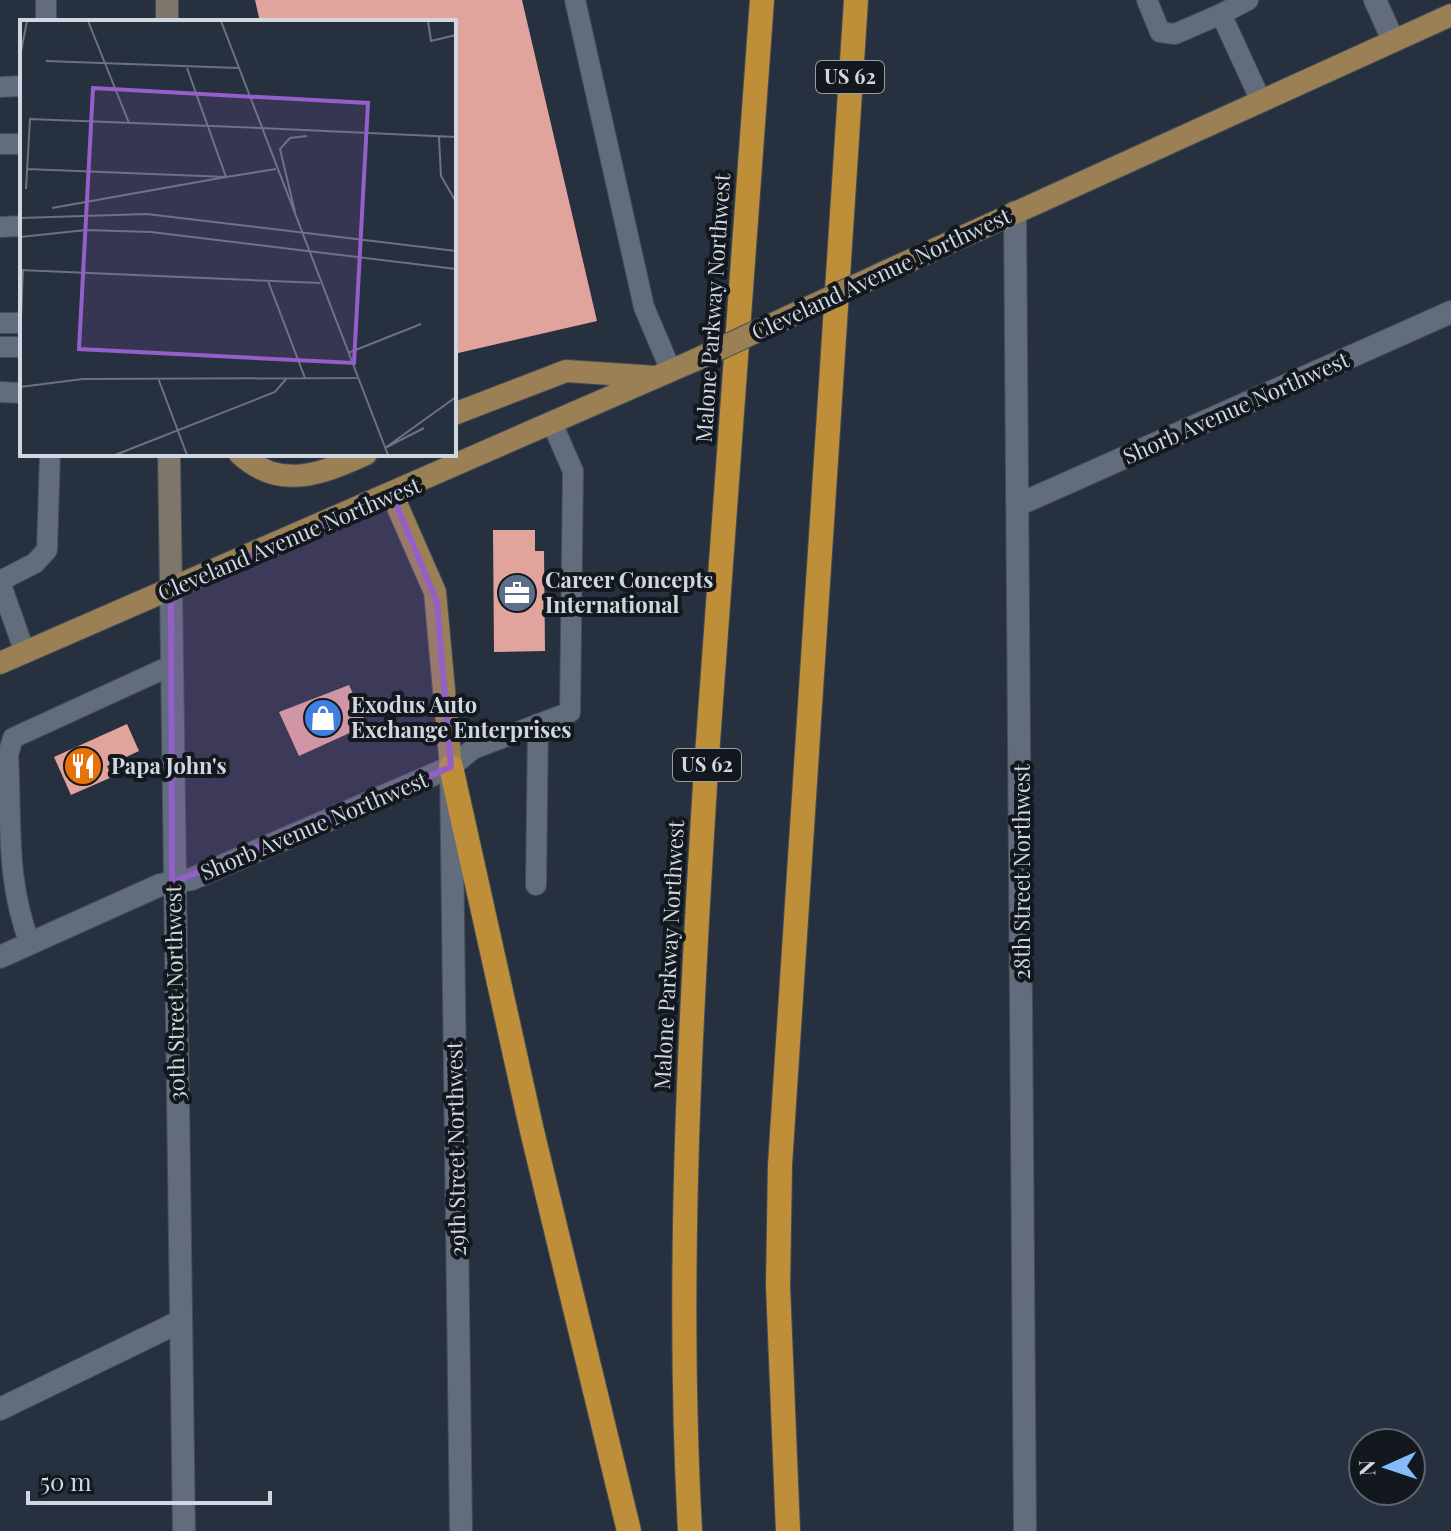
<svg xmlns="http://www.w3.org/2000/svg" width="1451" height="1531" viewBox="0 0 1451 1531" font-family="'Playfair Display',serif">
<style>
.building{fill:#e0a49d}
.lines{fill:none;stroke-linecap:round;stroke-linejoin:round}
.service-casing{stroke:#454d59;stroke-width:22}
.minor-casing{stroke:#454d59;stroke-width:24}
.secondary-casing{stroke:#454d59;stroke-width:24}
.primary-casing{stroke:#454d59;stroke-width:24}
.motorway-casing{stroke:#454d59;stroke-width:26}
.service{stroke:#626c7c;stroke-width:20}
.minor{stroke:#626c7c;stroke-width:22}
.secondary{stroke:#7e7668;stroke-width:22}
.primary{stroke:#9a8054;stroke-width:22}
.motorway{stroke:#bf8e39;stroke-width:24}
.primary-bridge-casing{stroke:#454d59;stroke-width:24;stroke-linecap:butt}
.primary-bridge{stroke:#9a8054;stroke-width:22}
.marked{fill:#955fc9;fill-opacity:0.2;stroke:#955fc9;stroke-width:6;stroke-linejoin:round}
.labels{text-anchor:middle;stroke-width:8;stroke-linejoin:round;paint-order:stroke}
.shield{fill:#13181e;stroke:#989ea6;stroke-width:2}
.shield-label{font-size:20px;font-weight:bold;fill:#d1d7e0}
.street-label{font-size:22px;fill:#d1d7e0;stroke:#13181e}
.poi-label{font-size:22px;font-weight:bold;fill:#d1d7e0;stroke:#13181e;text-anchor:start}
.inset-road{fill:none;stroke:#6b737f;stroke-width:2}
.view{fill:#955fc9;fill-opacity:0.15;stroke:#955fc9;stroke-width:4}
.inset-edge{fill:none;stroke:#d1d7e0;stroke-width:4}
</style>
<rect width="100%" height="100%" fill="#27303e"/>
<g class="building">
<path d="M255,0H522L597,321L454,354V22H260Z"/>
<path d="M493,530H535V551H544L545,651L494,652Z"/>
<path d="M349,685L367,725L299,756L279,712Z"/>
<path d="M127,724L139,751L107,766L112,777L71,795L54,757Z"/>
</g>
<g class="lines">
<g class="service-casing">
<g id="service">
<path d="M575,0L644,307L671,371"/>
<path d="M1147,0L1160,32L1175,34L1221,14"/>
<path d="M1248,0L1221,14L1261,101"/>
<path d="M46,22V0"/>
<path d="M0,87L22,86"/>
<path d="M0,144H22"/>
<path d="M0,227L22,226"/>
<path d="M0,323H22"/>
<path d="M0,347H22"/>
<path d="M0,392L22,393"/>
<path d="M0,581L35,563L47,550L50,454"/>
<path d="M0,582L25,653"/>
<path d="M451,767L473,749L570,712L573,471L552,423"/>
<path d="M536,885L538,724"/>
<path d="M30,944C5,878 12,824 8,755L13,738L170,666"/>
</g>
</g>
<g class="minor-casing">
<g id="minor">
<path d="M1375,0L1393,40"/>
<path d="M1015,212L1025,1531"/>
<path d="M1020,504L1451,312"/>
<path d="M171,590L184,1531"/>
<path d="M0,957L160,885L192,879L451,767L461,1531"/>
<path d="M0,1409L181,1321"/>
</g>
</g>
<g class="secondary-casing">
<g id="secondary">
<path d="M167,22V0"/>
<path d="M169,454L171,590"/>
</g>
</g>
<g class="primary-casing">
<g id="primary">
<path d="M885,272L1451,15"/>
<path d="M454,414L566,371L656,377"/>
<path d="M240,454C280,491 322,474 366,454"/>
<path d="M392,494L435,592L451,767"/>
<path d="M0,663L693,361"/>
</g>
</g>
<g class="motorway-casing">
<g id="motorway">
<path d="M451,767L532,1131L629,1531"/>
<path d="M690,1531C676,1276 690,1023 706,769C723,512 743,256 762,0"/>
<path d="M788,1531L778,1286L780,1165L856,0"/>
</g>
</g>
<use href="#service" class="service"/>
<use href="#minor" class="minor"/>
<use href="#secondary" class="secondary"/>
<use href="#primary" class="primary"/>
<use href="#motorway" class="motorway"/>
<g class="primary-bridge-casing">
<path id="primary-bridge" d="M693,361L885,272"/>
</g>
<use href="#primary-bridge" class="primary-bridge"/>
</g>
<path class="marked" d="M392,494L437,602L451,767L172,883L171,590Z"/>
<defs>
<g id="office-disc" transform="scale(2)"><circle r="9.5" fill="#5c6f8a" stroke="#13181e"/><path d="M-6-3h4V-5.5h4V-3h4V5H-6ZM-1-4.5V-3h2v-1.5ZM-6 0V1H6V0Z" fill="#fff"/></g>
<g id="shop-disc" transform="scale(2)"><circle r="9.5" fill="#3f7fe0" stroke="#13181e"/><path d="M-5-2.5h2.3a2.7 3.5 0 0 1 5.4 0H5L5.5 6h-11ZM-1.5-2.5h3a1.5 2.3 0 0 0-3 0Z" fill="#fff"/></g>
<g id="restaurant-disc" transform="scale(2)"><circle r="9.5" fill="#e8710a" stroke="#13181e"/><path d="M-5-6h1v4h1v-4h1v4h1v-4h1v5L-1.5 .5V6h-2V.5L-5-1ZM5-6V6H3V1.5H1.5Q1.5-4 5-6Z" fill="#fff"/></g>
</defs>
<g fill-rule="evenodd">
<use href="#office-disc" x="517" y="593"/>
<use href="#shop-disc" x="323" y="718"/>
<use href="#restaurant-disc" x="83" y="766"/>
</g>
<g class="labels">
<g class="shield">
<rect x="816" y="61" width="68" height="32" rx="6"/>
<rect x="673" y="749" width="68" height="32" rx="6"/>
</g>
<g class="shield-label">
<text x="850" y="84">US 62</text>
<text x="707" y="772">US 62</text>
</g>
<g class="street-label">
<text transform="translate(881 274) rotate(-25)" y="8">Cleveland Avenue Northwest</text>
<text transform="translate(713 308) rotate(-86)" y="8">Malone Parkway Northwest</text>
<text transform="translate(1236 408) rotate(-24)" y="8">Shorb Avenue Northwest</text>
<text transform="translate(289 539) rotate(-23)" y="8">Cleveland Avenue Northwest</text>
<text transform="translate(314 826) rotate(-23)" y="8">Shorb Avenue Northwest</text>
<text transform="translate(1022 872) rotate(-90)" y="8">28th Street Northwest</text>
<text transform="translate(669 955) rotate(-87)" y="8">Malone Parkway Northwest</text>
<text transform="translate(175 993) rotate(-91)" y="8">30th Street Northwest</text>
<text transform="translate(456 1149) rotate(-91)" y="8">29th Street Northwest</text>
</g>
<g class="poi-label">
<text x="545" y="588">Career Concepts<tspan x="545" dy="25">International</tspan></text>
<text x="351" y="713">Exodus Auto<tspan x="351" dy="25">Exchange Enterprises</tspan></text>
<text x="111" y="774">Papa John's</text>
</g>
</g>
<g transform="translate(20 20)">
<rect width="436" height="436" fill="#27303e"/>
<path class="inset-road" d="M68,1L109,103M201,1L368,435M408,1L411,21L436,15M0,37L7,1M26,41L218,48M240,108L436,117M419,117L421,156L436,182M7,149L206,157L167,48M206,157L256,149M6,169L10,99L240,108M32,188L206,157M275,192L260,129L270,118L287,116M0,198L127,194L436,231M0,217L66,210L131,212L436,249M0,250L300,263M248,261L285,358M0,321L3,250M328,333L401,304M138,358L167,435M0,367L63,359L337,358M365,428L436,377M365,428L404,408M95,435L255,372L267,358"/>
<path class="view" d="M73,68L348,83L334,343L59,329Z"/>
<rect width="436" height="436" class="inset-edge"/>
</g>
<g transform="translate(1387 1467) rotate(267)"><circle r="38" fill="#13181e" stroke="#5f646c" stroke-width="2"/>
<path d="M0-6L14 30L0 20L-14 30Z" fill="#85bbfb"/>
<text y="-12" font-size="22" font-weight="bold" text-anchor="middle" fill="#d1d7e0">N</text>
</g>
<path d="M28 1491v12h242v-12" fill="none" stroke="#d1d7e0" stroke-width="4"/>
<text x="40" y="1491" font-size="24" fill="#d1d7e0" stroke="#13181e" stroke-width="6" paint-order="stroke">50 m</text>
</svg>
